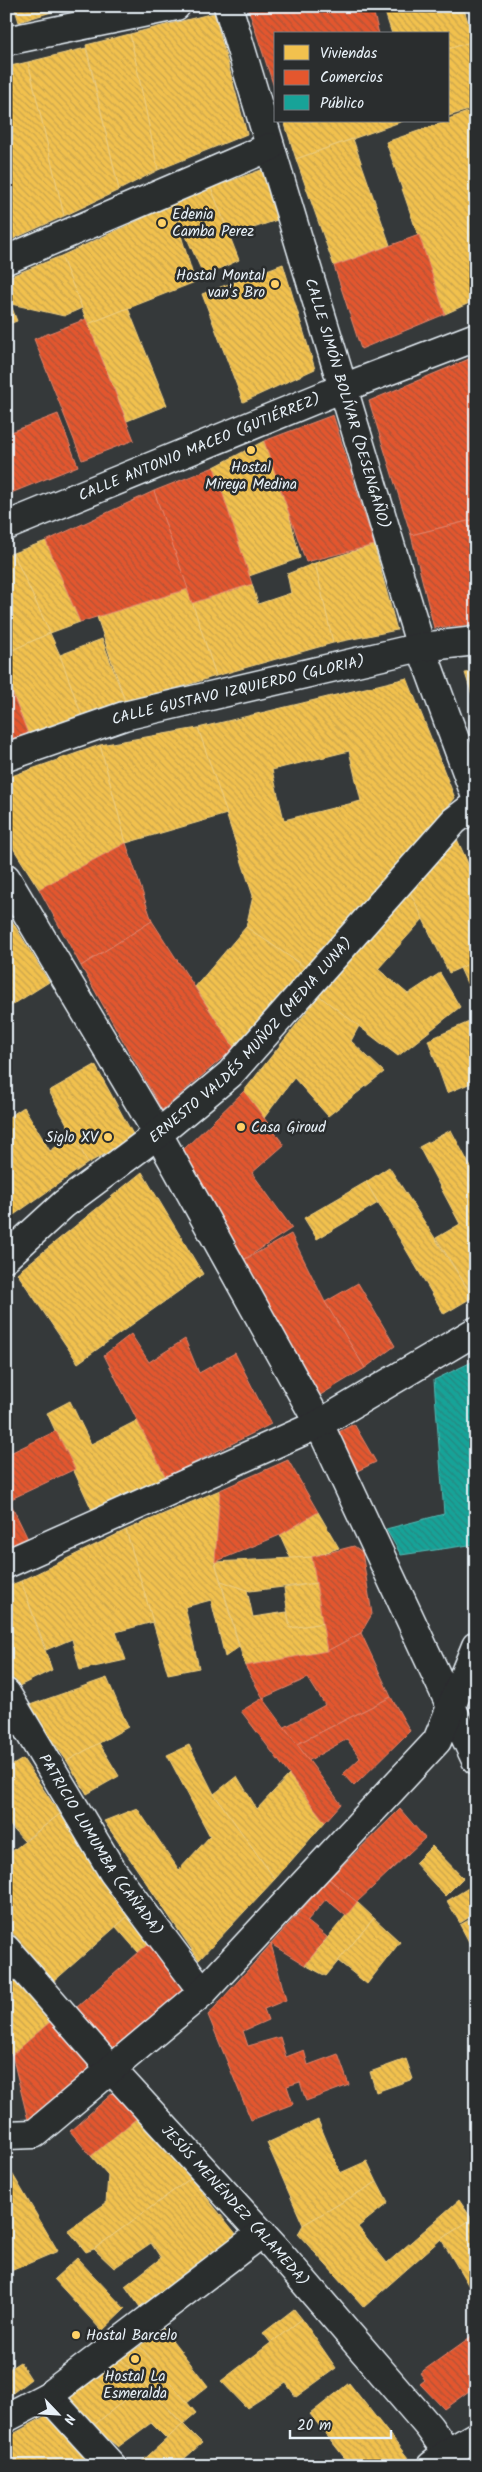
<svg xmlns="http://www.w3.org/2000/svg" width="482" height="2472" viewBox="0 0 482 2472" font-family="Kalam,sans-serif">
<style>
.homes{fill:url(#homes-back-hatch);stroke:#efcf81;fill-rule:evenodd}
.shops{fill:url(#shops-back-hatch);stroke:#e5856b}
.public{fill:url(#public-back-hatch);stroke:#56bab5}
.lines{fill:none;stroke-linecap:round;stroke-linejoin:round}
.minor-casing{stroke:#e8f1f8;stroke-width:31}
.minor{stroke:#2a2d2e;stroke-width:28}
.poi-dot{fill:#ffd166;stroke:#2a2d2e;stroke-width:2}
.labels{text-anchor:middle;stroke-width:5;stroke-linejoin:round;paint-order:stroke}
.poi-label{font-size:15px;fill:#e8f1f8;stroke:#2a2d2e;text-anchor:start}
.street-label{font-size:15px;fill:#e8f1f8;stroke:#2a2d2e}
</style>
<defs>
<pattern id="homes-back-hatch" width="6" height="6" patternUnits="userSpaceOnUse" patternTransform="scale(1.25)"><rect width="6" height="6" fill="#f2c14e"/><path d="M-1 5l2 2M0 0l6 6M5-1l2 2" fill="none" stroke="#c7a34d"/></pattern>
<pattern id="shops-back-hatch" width="6" height="6" patternUnits="userSpaceOnUse" patternTransform="scale(1.25)"><rect width="6" height="6" fill="#e4572e"/><path d="M-1 5l2 2M0 0l6 6M5-1l2 2" fill="none" stroke="#ad5238"/></pattern>
<pattern id="public-back-hatch" width="6" height="6" patternUnits="userSpaceOnUse" patternTransform="scale(1.25)"><rect width="6" height="6" fill="#17a398"/><path d="M-1 5l2 2M0 0l6 6M5-1l2 2" fill="none" stroke="#258881"/></pattern>
</defs>
<rect width="100%" height="100%" fill="#35393a"/>
<filter id="ink" filterUnits="userSpaceOnUse"><feTurbulence type="fractalNoise" baseFrequency=".02" numOctaves="2"/><feDisplacementMap in="SourceGraphic" scale="10" xChannelSelector="R" yChannelSelector="G"/><feConvolveMatrix kernelMatrix="1 2 1 2 8 2 1 2 1" color-interpolation-filters="sRGB"/></filter>
<g filter="url(#ink)">
<g class="homes">
<path d="M14,6H71L19,22Z"/>
<path d="M383,6H463L474,41L448,49V34H392Z"/>
<path d="M214,13L247,134L158,170L130,34Z"/>
<path d="M130,34L158,170L119,190L86,45Z"/>
<path d="M474,41L476,47V108L448,116V49Z"/>
<path d="M86,48L119,190L64,216L28,62Z"/>
<path d="M28,62L64,216L6,242V67Z"/>
<path d="M476,109V300L445,314L386,142L448,121V119Z"/>
<path d="M284,121H403L296,159Z"/>
<path d="M353,139L390,245L334,266L296,159Z"/>
<path d="M264,169L280,219L230,236L211,188Z"/>
<path d="M211,188L239,260L204,276L172,205Z"/>
<path d="M172,205L195,282L88,324L61,256Z"/>
<path d="M61,256L82,308L64,316L11,304L6,292V278Z"/>
<path d="M283,264L315,369L243,402L202,294Z"/>
<path d="M6,292L17,321L6,325Z"/>
<path d="M128,308L167,405L127,421L88,324Z"/>
<path d="M476,357V426L469,359Z"/>
<path d="M264,441L288,510L300,558L249,576L214,467Z"/>
<path d="M46,541L80,622L50,633L13,553Z"/>
<path d="M374,545L397,630L333,643L315,563Z"/>
<path d="M13,553L50,633L6,653V556Z"/>
<path d="M315,563L333,643L216,676L192,603L252,584L258,604L291,593L287,574Z"/>
<path d="M188,589L216,676L126,704L97,617Z"/>
<path d="M50,633L60,655L83,719L28,734L6,676V653Z"/>
<path d="M102,639L126,704L83,719L60,655Z"/>
<path d="M476,672V707L465,673Z"/>
<path d="M407,678L455,798L309,970L246,927L253,896L198,728ZM349,751L361,801L284,820L272,770Z"/>
<path d="M198,728L227,814L126,843L100,745Z"/>
<path d="M100,745L126,843L39,889L6,837V778Z"/>
<path d="M457,839L476,881V961L449,973L409,890Z"/>
<path d="M409,890L423,919L378,969L408,994L440,973L460,1007L398,1056L319,996Z"/>
<path d="M12,921L49,982L6,1009V927Z"/>
<path d="M246,927L309,970L234,1048L195,987Z"/>
<path d="M476,961V1003L460,968Z"/>
<path d="M319,996L359,1026L351,1041L384,1072L328,1116L294,1078L264,1118L244,1091Z"/>
<path d="M476,1019V1081L447,1093L428,1040Z"/>
<path d="M95,1065L135,1138L88,1163L49,1091Z"/>
<path d="M24,1107L50,1151L73,1135L88,1163L8,1219L6,1217V1119Z"/>
<path d="M451,1130L476,1177V1296L473,1297L436,1238L460,1224L419,1147Z"/>
<path d="M389,1167L473,1297L444,1314L366,1182Z"/>
<path d="M142,1172L203,1274L78,1363L17,1273Z"/>
<path d="M366,1182L378,1203L317,1239L304,1218Z"/>
<path d="M70,1401L91,1444L138,1420L166,1477L92,1510L47,1413Z"/>
<path d="M220,1490L215,1562L239,1647L225,1657L211,1600L185,1607L199,1668L168,1674L126,1530Z"/>
<path d="M318,1512L339,1548L312,1557L291,1559L280,1535Z"/>
<path d="M126,1530L153,1622L116,1632L126,1660L80,1670L72,1639L46,1650L21,1581Z"/>
<path d="M312,1557L317,1583L250,1591L221,1581L215,1562Z"/>
<path d="M21,1581L52,1670L15,1688L6,1671V1587Z"/>
<path d="M221,1581L247,1590L253,1617L287,1612L290,1628L324,1623L327,1651L245,1666Z"/>
<path d="M317,1583L324,1623L290,1628L284,1588Z"/>
<path d="M107,1678L128,1727L67,1761L27,1706Z"/>
<path d="M99,1743L119,1776L87,1794L67,1761Z"/>
<path d="M189,1745L214,1794L275,1879L199,1960L104,1821L137,1808L179,1870L210,1836L167,1755Z"/>
<path d="M23,1759L60,1814L24,1841L6,1821V1769Z"/>
<path d="M289,1775L325,1822L275,1879L214,1794L237,1776L257,1809Z"/>
<path d="M60,1814L128,1916L53,1982L6,1925V1856Z"/>
<path d="M432,1846L463,1878L445,1896L415,1863Z"/>
<path d="M470,1887L476,1897V1913L460,1923L447,1901Z"/>
<path d="M357,1902L374,1918L326,1976L305,1965Z"/>
<path d="M128,1916L148,1944L138,1952L116,1927Z"/>
<path d="M476,1916V1955L460,1925Z"/>
<path d="M374,1918L400,1942L367,1984L338,1961Z"/>
<path d="M6,1972L50,2022L12,2055L6,2049Z"/>
<path d="M406,2059L413,2079L376,2092L370,2072Z"/>
<path d="M137,2118L191,2178L94,2249L86,2252L68,2230L106,2203L108,2175L91,2156Z"/>
<path d="M318,2120L340,2173L367,2161L377,2182L303,2225L267,2143Z"/>
<path d="M6,2163L58,2251L6,2273Z"/>
<path d="M191,2178L241,2240L140,2307L125,2286L161,2258L151,2243L114,2268L94,2249Z"/>
<path d="M377,2182L388,2203L358,2227L387,2263L459,2200L472,2219L441,2239L364,2307L298,2234L303,2225Z"/>
<path d="M472,2219L476,2226V2284L470,2288L441,2239Z"/>
<path d="M77,2258L125,2309L102,2331L54,2279Z"/>
<path d="M294,2309L302,2319L271,2343L263,2333Z"/>
<path d="M302,2319L336,2368L296,2397L286,2383L247,2408L221,2381Z"/>
<path d="M162,2327L208,2386L187,2403L140,2346Z"/>
<path d="M140,2346L196,2413L183,2424L121,2359Z"/>
<path d="M121,2359L144,2384L93,2426L69,2399Z"/>
<path d="M20,2362L31,2379L6,2398V2371Z"/>
<path d="M349,2383L408,2458L398,2466H351L310,2414Z"/>
<path d="M144,2384L183,2424L167,2439L151,2423L118,2447L93,2426Z"/>
<path d="M51,2413L98,2466H6V2438Z"/>
<path d="M183,2424L202,2443L176,2466H137Z"/>
<path d="M476,2454V2466H471L468,2459Z"/>
</g>
<g class="shops">
<path d="M256,6H372L379,34H276V93L248,8Z"/>
<path d="M419,235L445,314L361,349L334,266Z"/>
<path d="M86,319L134,440L82,460L34,339Z"/>
<path d="M469,359L476,426V519L411,535L369,401Z"/>
<path d="M58,414L78,466L6,495V434Z"/>
<path d="M333,415L374,545L306,562L264,441Z"/>
<path d="M214,467L252,584L192,603L154,491Z"/>
<path d="M154,491L188,589L80,622L46,541Z"/>
<path d="M476,519V625L434,628L411,535Z"/>
<path d="M10,688L28,734L6,741V689Z"/>
<path d="M126,843L152,921L81,966L39,889Z"/>
<path d="M152,921L234,1048L162,1110L81,966Z"/>
<path d="M244,1091L284,1145L252,1173L292,1228L242,1261L183,1150Z"/>
<path d="M291,1234L325,1302L365,1368L317,1397L242,1261Z"/>
<path d="M358,1283L395,1346L365,1368L325,1302Z"/>
<path d="M131,1334L149,1362L185,1339L199,1373L235,1353L271,1424L166,1477L104,1355Z"/>
<path d="M354,1424L376,1462L355,1472L333,1435Z"/>
<path d="M56,1431L75,1469L9,1500L28,1539L6,1550V1455Z"/>
<path d="M288,1460L318,1512L280,1535L215,1562L220,1490Z"/>
<path d="M354,1546L362,1552L372,1614L361,1633L327,1651L312,1557Z"/>
<path d="M361,1633L391,1697L295,1745L283,1728L325,1705L308,1678L263,1698L245,1666L327,1651Z"/>
<path d="M391,1697L410,1731L354,1786L343,1774L360,1758L347,1739L308,1761L295,1745Z"/>
<path d="M263,1698L341,1804L325,1822L241,1711Z"/>
<path d="M400,1809L425,1838L357,1902L329,1879Z"/>
<path d="M329,1879L357,1902L346,1916L326,1899L307,1921L327,1937L305,1965L271,1944Z"/>
<path d="M148,1944L186,1989L114,2051L76,2008Z"/>
<path d="M271,1944L286,2000L264,2009L268,2020L243,2031L248,2046L280,2037L286,2057L304,2050L308,2065L338,2054L349,2085L306,2101L300,2082L287,2086L293,2104L251,2120L208,2015Z"/>
<path d="M50,2022L94,2070L28,2120L12,2055Z"/>
<path d="M114,2092L137,2118L91,2156L70,2131Z"/>
<path d="M476,2333V2386L444,2409L420,2384L425,2380L420,2373Z"/>
</g>
<path class="public" d="M476,1360V1544L401,1555L386,1529L444,1514L434,1380Z"/>
<g class="lines">
<g class="minor-casing">
<g id="minor">
<path id="s1" d="M228,6L421,647L476,797"/>
<path d="M6,41L176,6"/>
<path d="M6,260L270,147"/>
<path id="s2" d="M6,526L343,388L476,337"/>
<path id="s3" d="M6,757L124,716L421,647L476,641"/>
<path d="M6,878L158,1134L319,1424L476,1760"/>
<path id="s4" d="M6,1257L64,1204L158,1134L230,1074L454,821L476,804"/>
<path d="M6,1564L319,1424L476,1331"/>
<path id="s5" d="M6,1693L113,1872L203,1992"/>
<path id="s6" d="M6,1949L111,2069L275,2248L429,2427L457,2466"/>
<path d="M6,2135L34,2134L203,1992L437,1741L476,1646"/>
<path d="M48,2396L112,2466"/>
<path d="M6,2418L48,2396L262,2233"/>
<path d="M431,2466L449,2452L476,2436"/>
</g>
</g>
<use href="#minor" class="minor"/>
</g>
</g>
<g class="poi-dot">
<circle cx="162" cy="223" r="5"/>
<circle cx="275" cy="284" r="5"/>
<circle cx="251" cy="450" r="5"/>
<circle cx="241" cy="1127" r="5"/>
<circle cx="108" cy="1137" r="5"/>
<circle cx="76" cy="2335" r="5"/>
<circle cx="135" cy="2359" r="5"/>
</g>
<g class="labels">
<g class="poi-label">
<text x="172" y="219">Edenia<tspan x="172" dy="17">Camba Perez</tspan></text>
<text x="265" y="280" text-anchor="end">Hostal Montal<tspan x="265" dy="17">van's Bro</tspan></text>
<text x="251" y="472" text-anchor="middle">Hostal<tspan x="251" dy="17">Mireya Medina</tspan></text>
<text x="251" y="1132">Casa Giroud</text>
<text x="98" y="1142" text-anchor="end">Siglo XV</text>
<text x="86" y="2340">Hostal Barcelo</text>
<text x="135" y="2381" text-anchor="middle">Hostal La<tspan x="135" dy="17">Esmeralda</tspan></text>
</g>
<g class="street-label">
<text dy="5" stroke="none"><textPath href="#s1" startOffset="415">CALLE SIMÓN BOLÍVAR (DESENGAÑO)</textPath></text>
<text dy="5" stroke="none"><textPath href="#s2" startOffset="209">CALLE ANTONIO MACEO (GUTIÉRREZ)</textPath></text>
<text dy="5" stroke="none"><textPath href="#s3" startOffset="242">CALLE GUSTAVO IZQUIERDO (GLORIA)</textPath></text>
<text dy="5" stroke="none"><textPath href="#s4" startOffset="328">ERNESTO VALDÉS MUÑOZ (MEDIA LUNA)</textPath></text>
<text dy="5" stroke="none"><textPath href="#s5" startOffset="179">PATRICIO LUMUMBA (CAÑADA)</textPath></text>
<text dy="5" stroke="none"><textPath href="#s6" startOffset="344">JESÚS MENÉNDEZ (ALAMEDA)</textPath></text>
</g>
</g>
<rect width="482" height="2472" fill="none" stroke="#2a2d2e" stroke-width="25"/>
<rect x="12" y="12" width="457" height="2447" fill="none" stroke="#e8f1f8" stroke-width="2" filter="url(#ink)"/>
<rect x="274" y="32" width="175" height="90" fill="#2a2d2e" stroke="#767b7f"/>
<rect x="284" y="45" width="25" height="15" fill="#f2c14e" stroke="#767b7f"/>
<text x="320" y="58" font-size="15" fill="#e8f1f8">Viviendas</text>
<rect x="284" y="70" width="25" height="15" fill="#e4572e" stroke="#767b7f"/>
<text x="320" y="82" font-size="15" fill="#e8f1f8">Comercios</text>
<rect x="284" y="95" width="25" height="15" fill="#17a398" stroke="#767b7f"/>
<text x="320" y="108" font-size="15" fill="#e8f1f8">Público</text>
<g transform="translate(58 2414) rotate(115)" stroke="#2a2d2e" stroke-width="4" paint-order="stroke">
<path d="M0-4L9 19L0 12L-9 19Z" fill="#e8f1f8"/>
<text y="-8" font-size="14" font-weight="bold" text-anchor="middle" fill="#e8f1f8">N</text>
</g>
<path d="M290 2430v8h101v-8" fill="none" stroke="#e8f1f8" stroke-width="2.5"/>
<text x="297" y="2430" font-size="15" fill="#e8f1f8" stroke="#2a2d2e" stroke-width="4" paint-order="stroke">20 m</text>
</svg>
